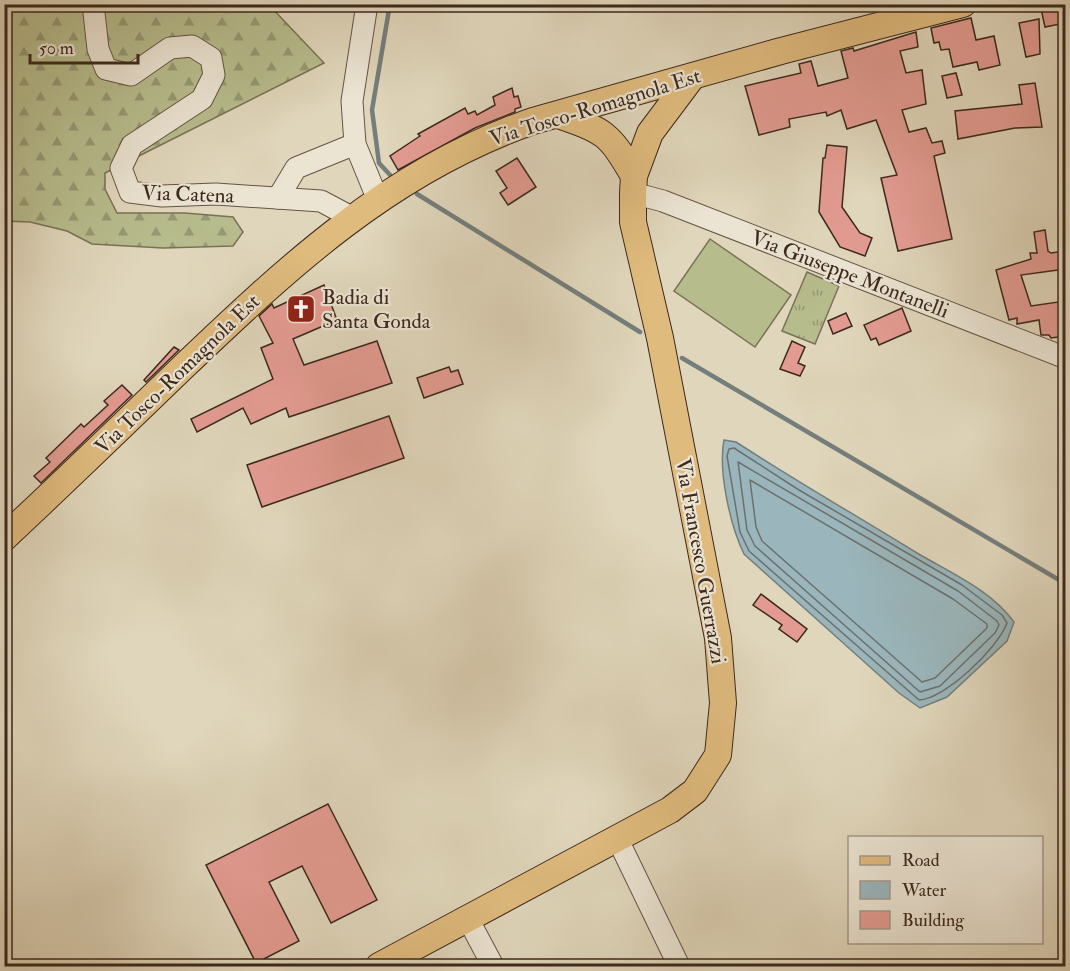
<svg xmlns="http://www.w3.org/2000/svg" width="1070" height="971" viewBox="0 0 1070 971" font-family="'IM FELL Double Pica',serif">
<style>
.forest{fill:url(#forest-firs);stroke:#7a7255;stroke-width:1.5}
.park{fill:url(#park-tufts);stroke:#7a7255;stroke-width:1.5}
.pitch{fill:#b7bc8d;stroke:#7a7255;stroke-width:1.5}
.water{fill:#9ab6bc;stroke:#747e7c;stroke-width:1.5}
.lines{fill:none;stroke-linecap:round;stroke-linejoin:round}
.shore{stroke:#6b706c;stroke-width:1.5}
.stream{stroke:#747e7c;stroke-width:4.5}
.building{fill:#e39b91;stroke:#3c291d;stroke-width:1.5}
.minor-casing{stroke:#655444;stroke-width:23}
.major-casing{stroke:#3c291d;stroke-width:28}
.minor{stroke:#ebe4d3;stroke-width:21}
.major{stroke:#e0bb7e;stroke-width:26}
.labels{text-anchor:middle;stroke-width:4.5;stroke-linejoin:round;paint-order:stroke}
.street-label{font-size:21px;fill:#3c291d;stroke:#ebe4d3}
.poi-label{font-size:21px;fill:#3c291d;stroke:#ebe4d3;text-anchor:start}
</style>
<defs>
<pattern id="forest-firs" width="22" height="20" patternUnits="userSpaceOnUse" patternTransform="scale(1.5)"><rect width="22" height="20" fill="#b7bc8d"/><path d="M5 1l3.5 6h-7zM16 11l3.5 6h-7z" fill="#969973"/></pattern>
<pattern id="park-tufts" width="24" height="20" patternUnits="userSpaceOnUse" patternTransform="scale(1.5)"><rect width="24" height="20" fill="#b7bc8d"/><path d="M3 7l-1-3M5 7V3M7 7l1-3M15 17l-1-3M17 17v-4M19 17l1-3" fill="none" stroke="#969973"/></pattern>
</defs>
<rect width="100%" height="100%" fill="#e0d6bb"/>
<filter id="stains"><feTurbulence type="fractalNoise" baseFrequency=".00333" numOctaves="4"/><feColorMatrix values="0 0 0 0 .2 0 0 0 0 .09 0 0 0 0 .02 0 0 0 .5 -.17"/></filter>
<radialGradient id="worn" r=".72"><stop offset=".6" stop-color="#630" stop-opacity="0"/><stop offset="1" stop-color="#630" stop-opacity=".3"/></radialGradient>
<path class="forest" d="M5,5H269L324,63L105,173V189L117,213H185L233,217L243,232L233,246L163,248L92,244L67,231L30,222L5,221Z"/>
<path class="park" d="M807,272L839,286L815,344L782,331Z"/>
<path class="pitch" d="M710,239L791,295L755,347L674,291Z"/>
<path class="water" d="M724,440L736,442C796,481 857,516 917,553C951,573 991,590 1014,622L1007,641L947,697L920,708L899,693L744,554C730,525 718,471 724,440Z"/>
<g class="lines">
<g class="shore">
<path d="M734,448L799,490L962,585L1002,615L1007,623C998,648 945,699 919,700L749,551L740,532L727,456L729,449Z"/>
<path d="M738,462L958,591L997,621L999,625L995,633L940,686L920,692L755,546L747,530Z"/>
<path d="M750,480L953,599L987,624V628L935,678L922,682L762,541L756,527Z"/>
</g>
<g class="stream">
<path d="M390,4L372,110L379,163L391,176"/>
<path d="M417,194L640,332"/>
<path d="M682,358L1066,584"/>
</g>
</g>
<g class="building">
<path d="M1040,4H1065V23L1045,27Z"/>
<path d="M971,18L976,40L994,36L1000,65L979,70L977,62L953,67L949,49L941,50L939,42L934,43L931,28Z"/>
<path d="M1039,19L1040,54L1026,57L1019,23Z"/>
<path d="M916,32L918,47L900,51L906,73L922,70L926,104L902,110L909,132L926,128L932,143L942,141L945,153L934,156L952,239L898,251L881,178L897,175L876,120L847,129L841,110L827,116L826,112L789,119L790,127L759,135L745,86L801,73L799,64L811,61L818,86L848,78L841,51L853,48L854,51Z"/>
<path d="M956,73L962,95L947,98L942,76Z"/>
<path d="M1035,83L1042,127L1015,128L958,139L955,111L1022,104L1019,85Z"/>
<path d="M512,88L514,97L518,96L521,107L515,109V112L475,128L398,170L390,156L420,136L418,134L465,108L468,114L475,111L477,115L495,105L493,97Z"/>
<path d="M827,145L847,147L842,207L860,233L872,238L865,256L840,247L819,212L823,158H825Z"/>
<path d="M517,158L536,187L508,205L500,193L507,188L496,171Z"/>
<path d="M1045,230L1048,251L1051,253L1065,251V269L1021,275L1031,306L1065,301V336L1051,338L1049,335H1041L1039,320L1017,324V318L1009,320L996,270L1031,259L1030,253H1037L1034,232Z"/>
<path d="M324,285L337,320L293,339L304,365L377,341L392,383L289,417L286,408L251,424L243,408L197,432L191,419L273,379L261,348L273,343L259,316L272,304L274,308Z"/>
<path d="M902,308L911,331L879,345L876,338L871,340L864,325Z"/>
<path d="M846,313L852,326L833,334L828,321Z"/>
<path d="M792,341L805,347L798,363L805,366L800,376L780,369Z"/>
<path d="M174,347L179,350L146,382L144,380Z"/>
<path d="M449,367L451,372L458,370L463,384L424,398L417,378Z"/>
<path d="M122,385L132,395L41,483L34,476L50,462L46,458L81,424L84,427L108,405L104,401Z"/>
<path d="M389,416L404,458L262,507L247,465Z"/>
<path d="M761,594L807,629L797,642L779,629L782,625L753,605Z"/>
<path d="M328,804L377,900L331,923L302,866L269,882L299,941L256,963L206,865Z"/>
</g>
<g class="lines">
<g class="minor-casing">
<g id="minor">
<path d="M93,4L98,49L106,69L131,75L170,48L192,46L211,58L214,75L202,99L132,145L121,168L130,192L162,196L216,194L321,201L353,218"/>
<path d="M367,4L352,101L355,144L378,200"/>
<path d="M633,193L663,201L1066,358"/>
<path d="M278,198L296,168L355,144"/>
<path d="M617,838L679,966"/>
<path d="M468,919L493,966"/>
</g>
</g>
<g class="major-casing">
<g id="major">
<path d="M558,115C605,131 609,133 634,176"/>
<path d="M4,538C64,482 123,425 182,368C289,266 390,171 533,121L781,51L963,4"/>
<path d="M379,966L670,810L695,791L718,755L723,703L718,638L660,338L633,222V193L634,176L650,133L692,77"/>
</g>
</g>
<use href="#minor" class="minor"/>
<use href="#major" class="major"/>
</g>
<defs>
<g id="church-square" transform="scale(1.5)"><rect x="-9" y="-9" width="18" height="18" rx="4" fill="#8f2418" stroke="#ebe4d3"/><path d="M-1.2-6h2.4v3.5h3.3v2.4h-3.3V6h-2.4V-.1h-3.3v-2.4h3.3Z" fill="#fff"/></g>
</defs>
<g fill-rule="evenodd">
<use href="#church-square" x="301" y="309"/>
</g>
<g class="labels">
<g class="street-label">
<text transform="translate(595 107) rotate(-17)" y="7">Via Tosco-Romagnola Est</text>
<text transform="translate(188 194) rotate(2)" y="7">Via Catena</text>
<text transform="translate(850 274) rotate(21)" y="7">Via Giuseppe Montanelli</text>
<text transform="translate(177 374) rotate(-44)" y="7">Via Tosco-Romagnola Est</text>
<text transform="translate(701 561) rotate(80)" y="7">Via Francesco Guerrazzi</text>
</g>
<g class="poi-label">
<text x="322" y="304">Badia di<tspan x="322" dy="24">Santa Gonda</tspan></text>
</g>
</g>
<rect width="1070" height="971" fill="none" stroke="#e0d6bb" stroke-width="24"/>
<rect x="6" y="6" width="1058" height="959" fill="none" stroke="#3c291d" stroke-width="3"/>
<rect x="12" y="12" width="1046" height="947" fill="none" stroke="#3c291d" stroke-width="1.5"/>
<rect x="848" y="836" width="195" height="108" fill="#ebe4d3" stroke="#a5998a" stroke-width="1.5"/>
<rect x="860" y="856" width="30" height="9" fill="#e0bb7e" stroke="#a5998a" stroke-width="1.5"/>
<text x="902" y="866" font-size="18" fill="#3c291d">Road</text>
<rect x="860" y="881" width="30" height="18" fill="#9ab6bc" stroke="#a5998a" stroke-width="1.5"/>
<text x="902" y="896" font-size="18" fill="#3c291d">Water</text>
<rect x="860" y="911" width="30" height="18" fill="#e39b91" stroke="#a5998a" stroke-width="1.5"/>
<text x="902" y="926" font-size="18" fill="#3c291d">Building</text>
<path d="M30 54v9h108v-9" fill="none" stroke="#3c291d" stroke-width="3"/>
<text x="39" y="54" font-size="18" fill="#3c291d" stroke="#ebe4d3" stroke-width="4.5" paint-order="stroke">50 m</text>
<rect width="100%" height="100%" filter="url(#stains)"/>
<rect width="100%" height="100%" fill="url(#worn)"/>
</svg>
